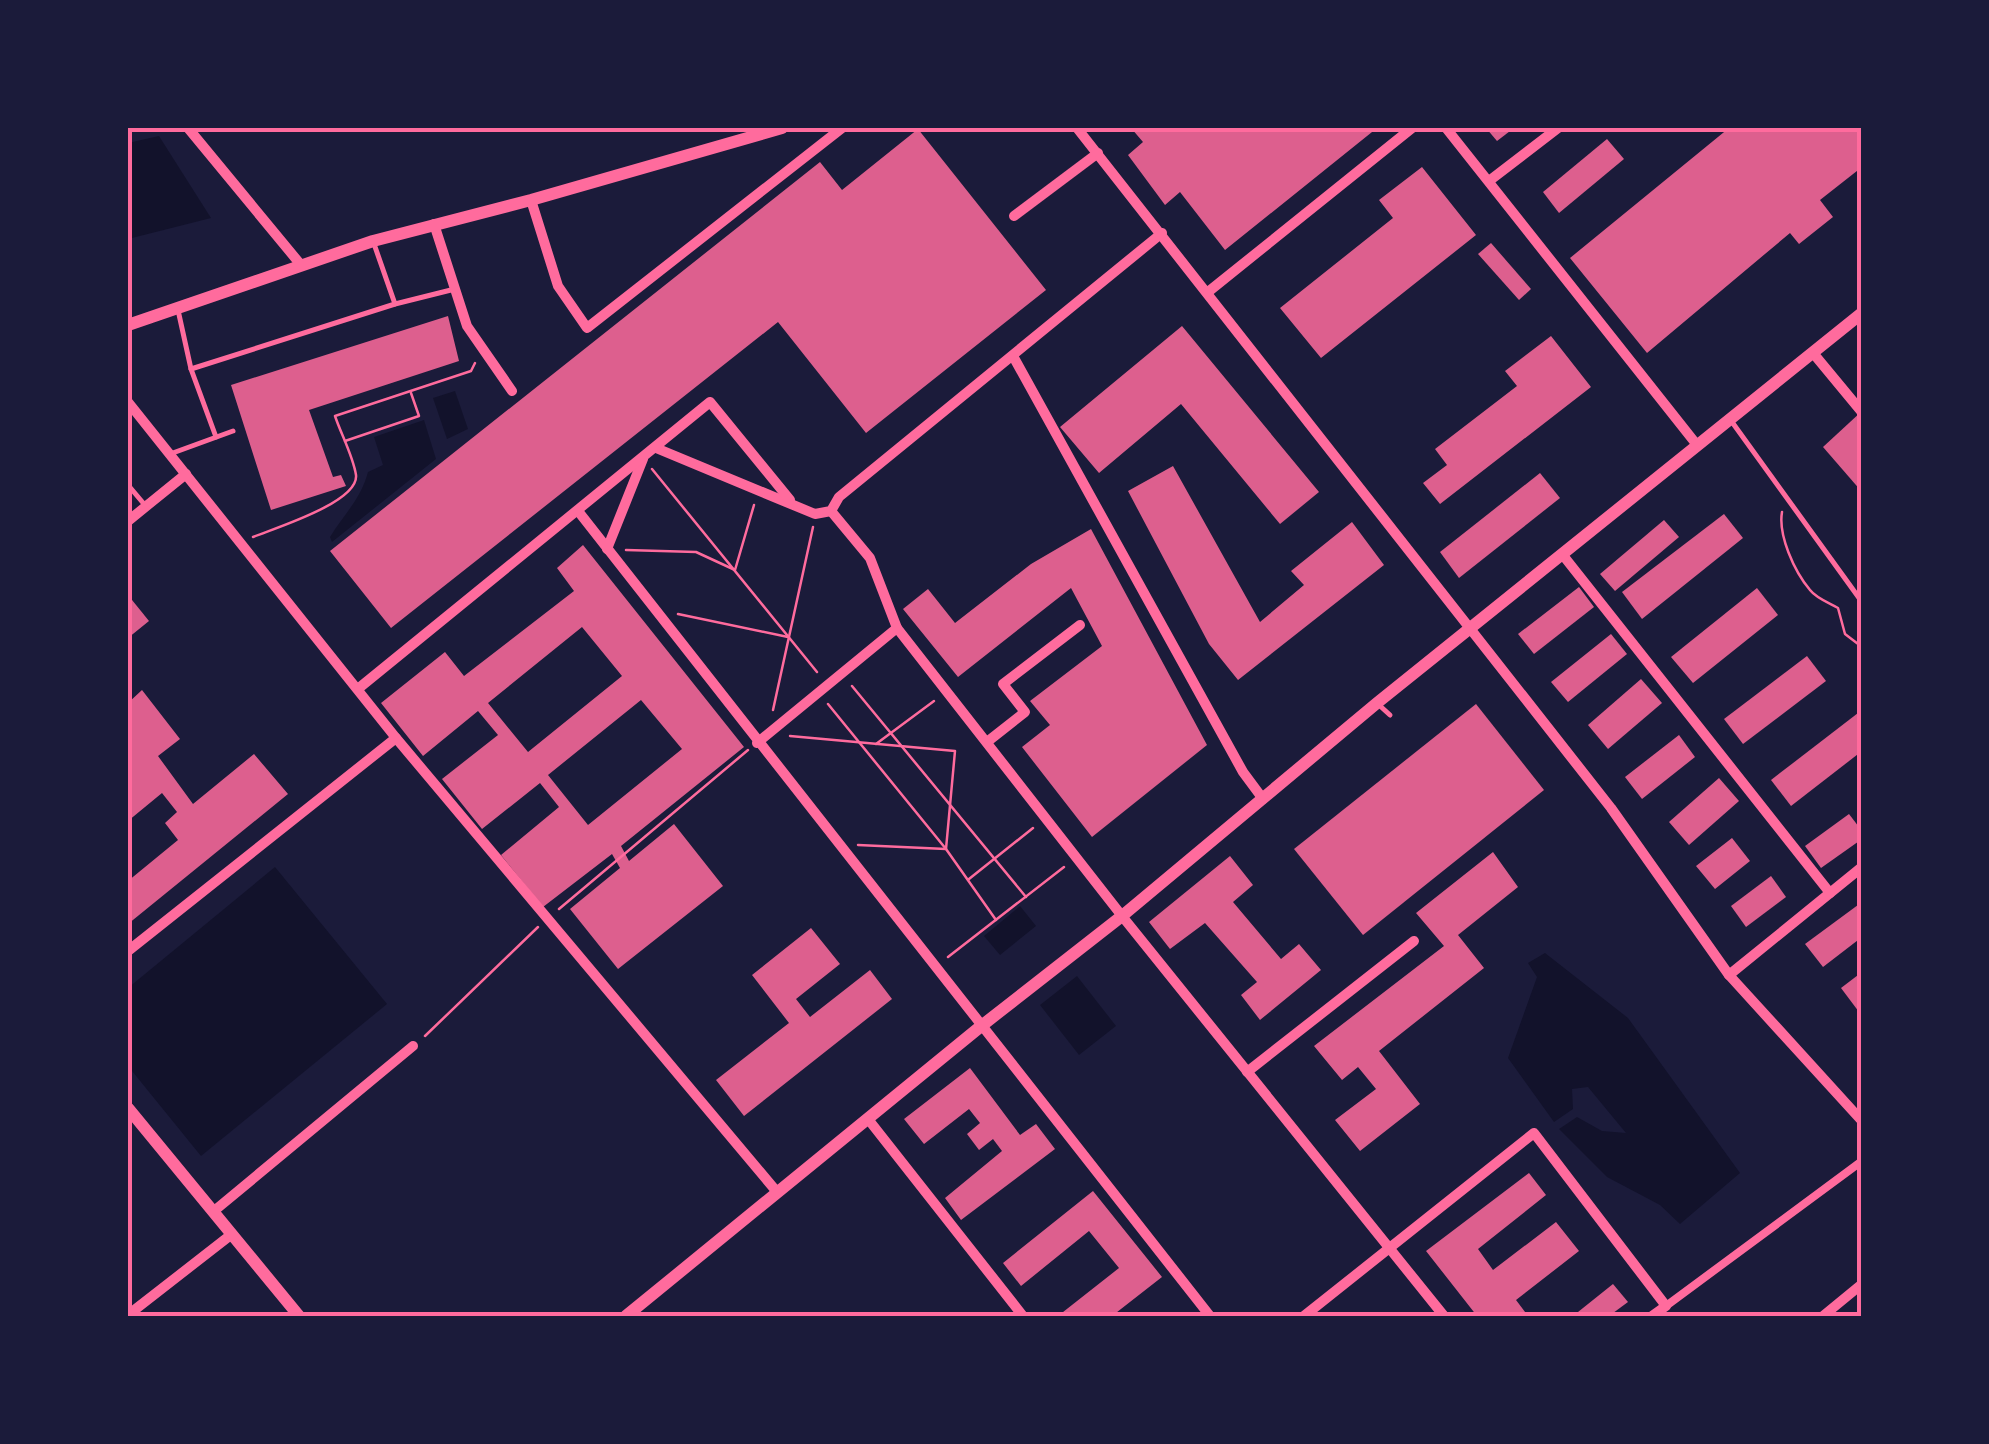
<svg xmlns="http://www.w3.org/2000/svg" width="1989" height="1444" viewBox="0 0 1989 1444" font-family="Figtree,sans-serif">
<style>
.water{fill:#12122b}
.building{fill:#dd5f8e;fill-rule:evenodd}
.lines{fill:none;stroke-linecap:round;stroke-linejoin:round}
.path{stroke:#ff6b9d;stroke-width:2.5}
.service{stroke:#ff6b9d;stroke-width:5}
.pedestrian{stroke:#ff6b9d;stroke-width:8}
.minor{stroke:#ff6b9d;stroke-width:10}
.tertiary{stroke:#ff6b9d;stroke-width:12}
.neatline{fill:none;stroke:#ff6b9d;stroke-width:4}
</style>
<rect width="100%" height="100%" fill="#1b1b3a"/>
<g class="water">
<path d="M159,136L211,218L128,239V143Z"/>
<path d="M455,391L468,429L447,439L433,398Z"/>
<path d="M424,420L436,459L332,542L330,537C344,514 361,499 368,472L383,465L374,437Z"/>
<path d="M275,867L387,1004L201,1156L128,1066V988Z"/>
<path d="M1020,906L1036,926L1000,955L984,936Z"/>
<path d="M1545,953L1628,1018L1740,1173L1680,1224L1660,1205L1607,1177L1559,1129L1577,1117L1602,1131L1626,1133L1588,1087L1572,1089L1573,1109L1554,1122L1508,1058L1537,977L1528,963Z"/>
<path d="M1077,976L1116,1026L1079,1055L1040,1005Z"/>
</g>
<g class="building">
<path d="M1131,128H1377L1225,250L1180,192L1165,205L1128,155L1143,142Z"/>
<path d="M1486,128H1514L1497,141Z"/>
<path d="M1729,128H1862V167L1820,200L1833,217L1799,244L1790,233L1647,353L1570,258Z"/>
<path d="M918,129L1046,290L866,433L778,322L391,628L330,551L820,162L842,190Z"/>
<path d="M1607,139L1624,159L1559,213L1543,192Z"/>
<path d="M1422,167L1476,235L1321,358L1280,308L1393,218L1379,200Z"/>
<path d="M1491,243L1531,289L1519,300L1478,254Z"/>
<path d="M448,316L459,361L309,410L333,477L341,475L346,486L271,510L231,385Z"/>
<path d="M1182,326L1319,492L1280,524L1181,404L1099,473L1060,427Z"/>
<path d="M1551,336L1591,387L1440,504L1423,483L1447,465L1435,449L1517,386L1505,371Z"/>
<path d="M1862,411V492L1823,447Z"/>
<path d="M1173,466L1260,622L1304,585L1291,571L1352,522L1384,565L1238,680L1209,644L1128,491Z"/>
<path d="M1540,473L1560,498L1459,578L1440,552Z"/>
<path d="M1724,514L1743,538L1642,619L1622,592Z"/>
<path d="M1664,520L1679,537L1615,591L1600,574Z"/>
<path d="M1091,529L1207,745L1092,837L1022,747L1050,725L1030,701L1102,646L1071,588L958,677L903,609L928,589L955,623L1031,564Z"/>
<path d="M583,545L744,747L621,846L629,861L674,824L723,886L618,969L570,909L620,868L612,854L543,907L501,855L559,807L540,783L482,829L442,779L498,735L478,711L423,756L381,703L445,652L464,676L574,591L557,568ZM582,627L622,676L528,752L488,703ZM641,700L682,749L588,825L548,775Z"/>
<path d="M1579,587L1594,607L1534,654L1518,634Z"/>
<path d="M1757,588L1778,615L1693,683L1671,657Z"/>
<path d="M128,595L149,621L128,638Z"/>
<path d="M1611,634L1627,654L1568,702L1551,682Z"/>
<path d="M1807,656L1826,681L1743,744L1724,719Z"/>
<path d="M1641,679L1662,703L1608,749L1588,725Z"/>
<path d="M142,690L180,739L158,756L193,804L254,754L288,794L128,924V881L178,840L165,823L177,812L162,793L128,821V703Z"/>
<path d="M1476,704L1544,790L1363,935L1294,849Z"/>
<path d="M1858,713L1862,717V751L1791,806L1771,780Z"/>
<path d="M1679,735L1695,757L1642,799L1625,777Z"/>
<path d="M1719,778L1739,801L1689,845L1669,822Z"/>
<path d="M1849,814L1862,831V839L1821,868L1805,846Z"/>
<path d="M1732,838L1750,861L1715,889L1696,866Z"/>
<path d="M1493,852L1518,887L1458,935L1484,968L1379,1051L1420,1104L1360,1151L1335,1120L1376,1089L1358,1067L1342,1080L1314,1046L1444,946L1416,913Z"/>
<path d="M1230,856L1253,885L1233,902L1281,959L1299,944L1321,970L1260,1020L1241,995L1257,982L1205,923L1170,949L1149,922Z"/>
<path d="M1771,876L1786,897L1746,927L1731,906Z"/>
<path d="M1862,902V937L1823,967L1805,944Z"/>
<path d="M811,928L840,964L796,999L810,1017L870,970L892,999L744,1116L716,1080L789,1023L752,975Z"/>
<path d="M1862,972V1016L1841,988Z"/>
<path d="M970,1068L1020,1135L1036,1124L1055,1149L961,1220L945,1198L1002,1151L993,1139L979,1150L967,1134L980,1123L969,1109L924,1144L904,1119Z"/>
<path d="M1529,1173L1546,1195L1478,1249L1493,1270L1556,1222L1579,1251L1516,1300L1528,1316H1477L1426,1251Z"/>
<path d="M1093,1191L1162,1277L1112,1316H1058L1119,1268L1089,1231L1021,1286L1003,1263Z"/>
<path d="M1613,1284L1628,1302L1609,1316H1573Z"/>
</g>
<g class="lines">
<g class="path">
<path d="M345,441L419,416L411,393"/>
<path d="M652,469L817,672"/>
<path d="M1782,512C1778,535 1794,571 1810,590C1816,598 1829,603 1838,608L1845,634L1862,647"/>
<path d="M253,537C275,528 359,502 356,475C353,456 341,434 335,416L471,371L475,363"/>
<path d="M626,550L696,552L735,570L754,505"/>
<path d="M678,614L788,637"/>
<path d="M852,686L1026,897"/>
<path d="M828,704L946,849L996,920"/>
<path d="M773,710L813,527"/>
<path d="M790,736L955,751L946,849L858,845"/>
<path d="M876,744L934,701"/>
<path d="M969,879L1033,828"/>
<path d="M559,909L748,750"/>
<path d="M948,957L1064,867"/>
<path d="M425,1036L538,927"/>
</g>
<g class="service">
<path d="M373,241L395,304"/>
<path d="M178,310L191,369L216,437"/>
<path d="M191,369L395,304L455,289"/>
<path d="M1732,422L1862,602"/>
<path d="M170,454L233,431"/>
<path d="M128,485L144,504"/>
<path d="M1379,705L1390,715"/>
</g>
<path class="pedestrian" d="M1666,1306L1862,1161"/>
<g class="minor">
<path d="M188,128L301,265"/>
<path d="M1077,128L1611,808L1729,975L1862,1121"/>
<path d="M1446,128L1697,445"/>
<path d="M1489,181L1558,128"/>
<path d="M531,200L558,286L587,328L842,128"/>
<path d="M1014,216L1098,153"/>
<path d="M434,224L467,326L512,391"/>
<path d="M1208,292L1412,128"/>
<path d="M1813,353L1861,411"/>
<path d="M1013,356L1243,772L1263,799"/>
<path d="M128,402L396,738L777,1192"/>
<path d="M656,448L815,514L831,511L839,497L1162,233"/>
<path d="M578,511L1210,1316"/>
<path d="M831,511L870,558L897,628L1122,916L1444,1316"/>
<path d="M128,521L186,474"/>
<path d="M607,549L643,459"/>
<path d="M1562,554L1830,893"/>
<path d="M359,688L710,402L790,500"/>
<path d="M987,742L1025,712L1003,684L1080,625"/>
<path d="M757,743L897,628"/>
<path d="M128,951L396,738"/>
<path d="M1729,975L1862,867"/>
<path d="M1247,1072L1414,941"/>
<path d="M868,1119L1023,1316"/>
<path d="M214,1211L413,1046"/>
<path d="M128,1315L232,1234"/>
<path d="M1304,1316L1534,1133L1666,1306L1652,1316"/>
<path d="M1823,1316L1862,1284"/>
</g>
<g class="tertiary">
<path d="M128,325L373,241L531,200L782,128"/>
<path d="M128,1108L299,1316"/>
<path d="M626,1316L980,1027L1122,916L1377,703L1862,313"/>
</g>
</g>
<rect width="1989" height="1444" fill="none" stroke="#1b1b3a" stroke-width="260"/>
<rect x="130" y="130" width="1729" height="1184" class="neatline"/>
</svg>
